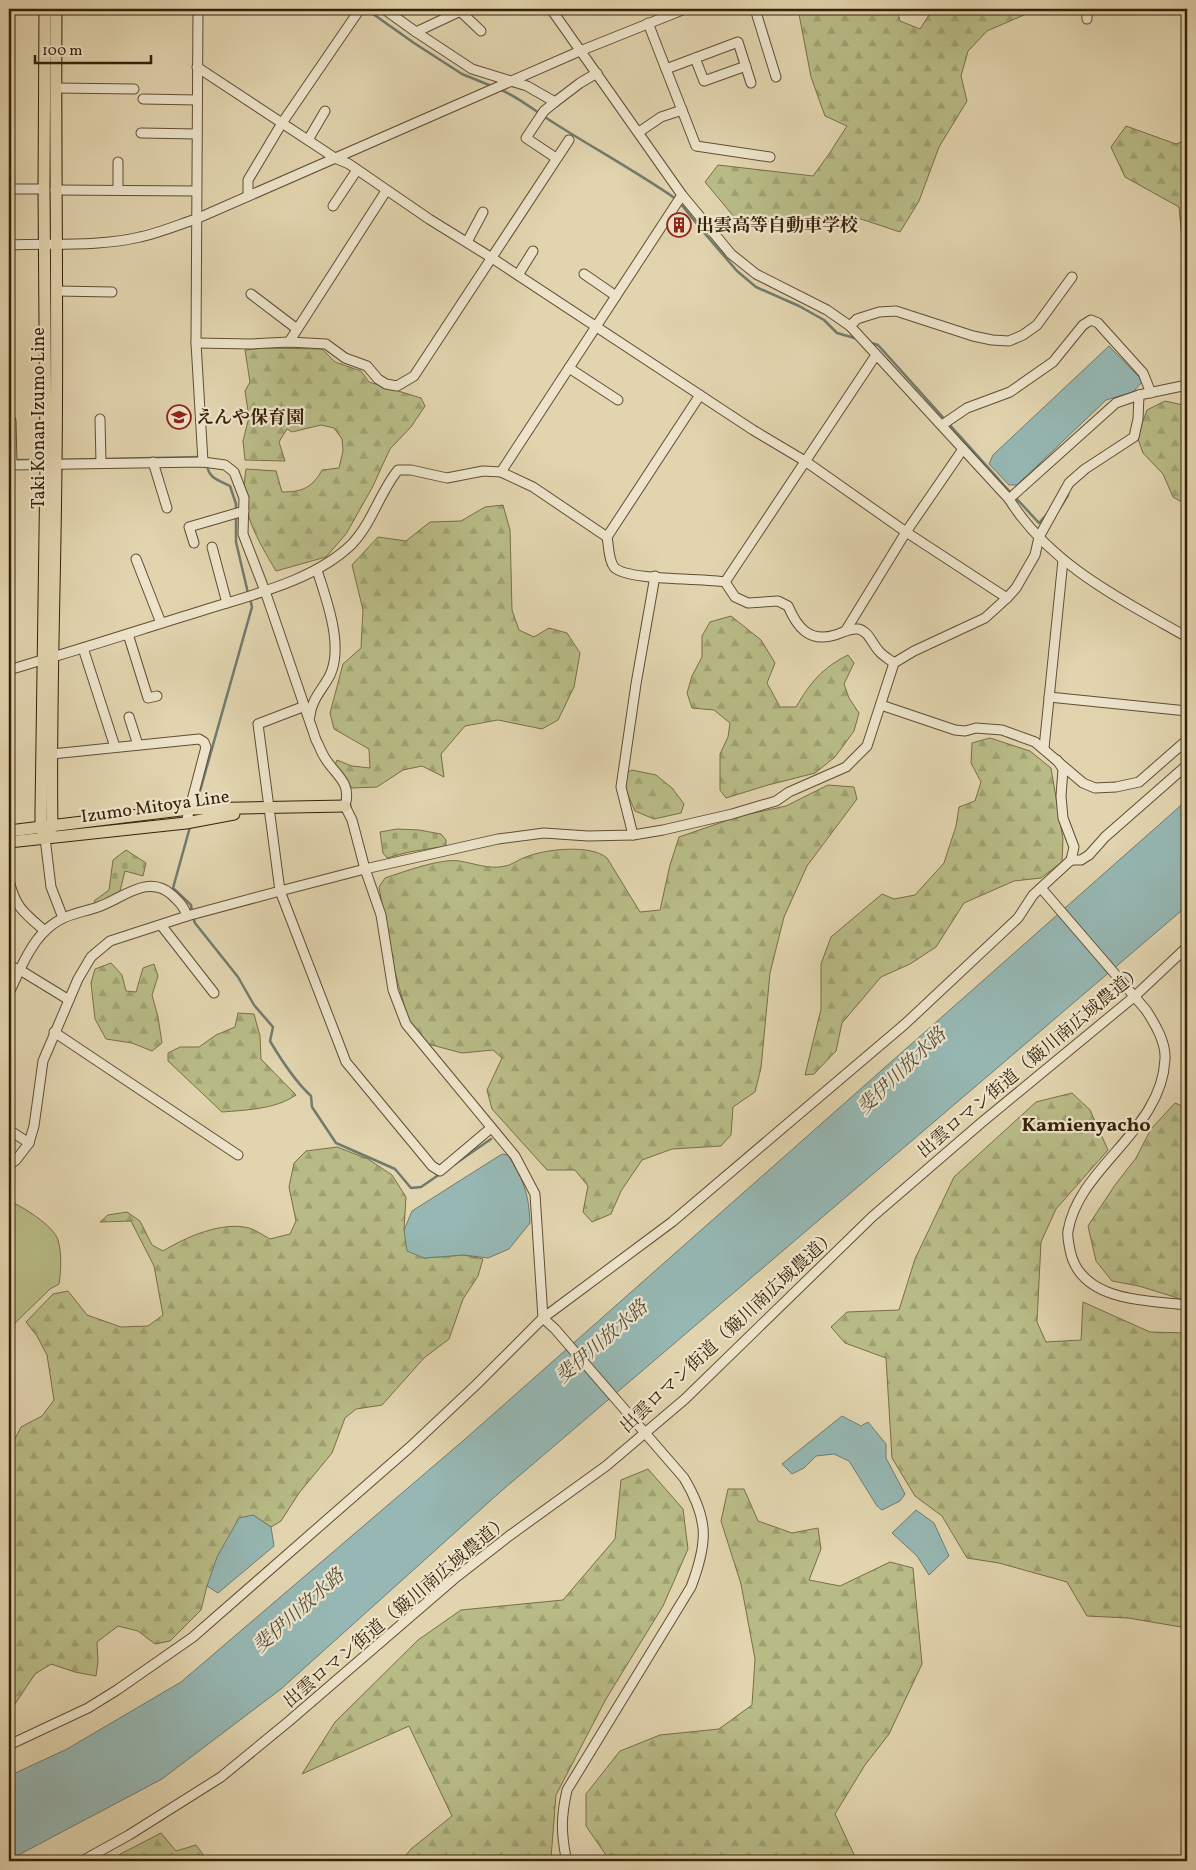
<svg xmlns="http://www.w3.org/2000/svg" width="1196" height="1870" viewBox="0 0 1196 1870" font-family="Vollkorn,'Noto Serif JP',serif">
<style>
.forest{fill:url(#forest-firs);stroke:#786e46}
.cemetery{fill:url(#cemetery-stones);stroke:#786e46}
.pitch{fill:#b8bb86;stroke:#786e46}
.water{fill:#96b7b3;stroke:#707b6e}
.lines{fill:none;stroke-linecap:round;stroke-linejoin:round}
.stream{stroke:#707b6e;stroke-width:2.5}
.minor-casing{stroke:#624d31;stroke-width:11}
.major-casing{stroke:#372007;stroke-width:13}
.minor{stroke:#ece3ca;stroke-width:9}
.major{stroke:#e1d4ae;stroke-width:11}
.labels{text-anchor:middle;stroke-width:4.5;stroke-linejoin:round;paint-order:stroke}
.poi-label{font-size:18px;font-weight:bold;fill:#372007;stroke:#ece3ca;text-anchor:start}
.street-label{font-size:18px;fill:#372007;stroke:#ece3ca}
.water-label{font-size:19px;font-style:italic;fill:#544d3b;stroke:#ece3ca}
.quarter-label{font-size:20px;font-weight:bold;fill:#372007;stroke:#ece3ca}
</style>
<defs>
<pattern id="forest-firs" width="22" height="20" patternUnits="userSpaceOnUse" patternTransform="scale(1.25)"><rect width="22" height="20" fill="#b8bb86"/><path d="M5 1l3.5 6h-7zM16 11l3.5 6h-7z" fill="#9fa072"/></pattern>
<pattern id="cemetery-stones" width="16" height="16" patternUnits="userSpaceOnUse" patternTransform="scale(1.25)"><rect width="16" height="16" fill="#b8bb86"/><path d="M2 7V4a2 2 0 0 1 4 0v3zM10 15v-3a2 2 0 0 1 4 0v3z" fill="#9fa072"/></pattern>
</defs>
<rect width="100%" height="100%" fill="#e1d4ae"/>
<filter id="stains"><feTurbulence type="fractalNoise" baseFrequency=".004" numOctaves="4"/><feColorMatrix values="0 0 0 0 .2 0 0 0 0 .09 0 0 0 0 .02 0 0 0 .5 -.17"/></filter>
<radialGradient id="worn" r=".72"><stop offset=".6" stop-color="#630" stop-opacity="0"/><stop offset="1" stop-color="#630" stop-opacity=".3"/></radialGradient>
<g class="forest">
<path d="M798,9H897L900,21L920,29L933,9H1026L1024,15L987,31L968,51L961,76L967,101L939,147L919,201L900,232L846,214L816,222L756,228L735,218L705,182L718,165L813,176L829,154L847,126L825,116L811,77Z"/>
<path d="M1126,126L1176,144L1187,140V261L1184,260L1179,207L1125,177L1111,147Z"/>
<path d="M264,348L322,349L335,362L361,371L369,382L421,398L425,406L411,427L390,449L372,488L346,534L326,557L276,571C256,537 239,510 246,469L276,471L282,492C302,492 312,488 322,470L339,468L343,451L342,439L334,428L321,425L292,432L287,429L279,442L285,461L245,460L243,441L249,417L245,391L250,382L245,350Z"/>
<path d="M1165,401L1187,406V505L1173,497L1163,474L1143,453L1137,436L1147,410Z"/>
<path d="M503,505L510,530L512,610L519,630L534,637L549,628L567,633L580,653L574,687L558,720L542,729L498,720L465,726L441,754L444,777L422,766L403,770L377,787L352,788L335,765L337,760L352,766L370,768L369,749L334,729L330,713L343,664L361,648L363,610L352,565L378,537L406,541L430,522L461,521L485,507Z"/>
<path d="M731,616L761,640L775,663L767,683L780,707H796C810,683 822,668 848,655L854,663L844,684L849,698L859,713L854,731L835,757L815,773L768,785L726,798L720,790V754L728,737L730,723L714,710L692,708L687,693L692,676L702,657V636L710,622Z"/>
<path d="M990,738L1030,751L1051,768L1063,839L1062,862L1041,878L1014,881L964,903L936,947L910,964L881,977L842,1023L836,1051L814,1074L805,1075L821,1009V964L831,937L882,894L894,899L915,895L944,863L956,826L959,807L975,801L981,782L971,763L972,743Z"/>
<path d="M632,770L656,775L672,788L684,804L681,813L654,819L635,811L624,786V774Z"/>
<path d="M828,785L854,787L857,799L807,866L784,917L770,973L761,1068L755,1092L733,1107L731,1135L721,1146L672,1149L642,1160L621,1191L611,1214L592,1222L583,1212L588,1186L575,1170H547L492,1109L487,1090L502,1058L493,1050L462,1053L428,1044L409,1023L392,961L379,887L385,878C403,872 441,858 459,861C474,863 489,870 505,866C512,865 519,859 526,857C545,849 591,844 607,858L640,912L660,910L670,865L679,837L740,816L786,806Z"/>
<path d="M111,963L122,975L126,991L136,992L143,968L154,964L158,976L152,995L158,1017L162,1043L152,1051L132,1043L106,1039L95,1019L91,983L95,969Z"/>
<path d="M238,1013L254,1014L260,1036L261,1059L296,1095C276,1109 247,1110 222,1112L168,1061V1053L180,1047H199L216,1035L235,1027Z"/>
<path d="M1072,1093L1090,1110L1108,1150L1056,1209L1041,1242L1037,1322L1046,1342L1081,1340L1083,1302L1150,1332L1187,1333V1628L1128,1618L1087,1616L1067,1582L999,1563L967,1558L942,1516L915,1496L892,1458L886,1358L845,1343L831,1327L847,1312L899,1310L915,1259L954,1177L1036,1102Z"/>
<path d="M1175,1103L1187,1108V1301L1139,1286L1112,1281L1096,1261L1088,1226L1115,1185L1136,1158L1151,1129Z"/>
<path d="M337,1147L368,1159L392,1175L406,1197L404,1230L424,1258L464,1255L483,1259L478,1276L463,1299L449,1339L424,1358L382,1405L356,1409L345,1418L332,1453L299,1493L281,1521L271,1527L253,1515L207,1586L201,1610L170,1641L155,1644L138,1631L118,1626L97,1642L98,1662L96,1676L75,1672L51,1664L35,1674L9,1713V1450L21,1427L42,1416L54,1400L47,1355L37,1336L26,1322L53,1294L68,1291L87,1315L121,1327L148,1326L163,1315L154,1266L131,1221L100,1222L108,1215L127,1212L140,1221L152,1245L163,1251C186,1237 222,1221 249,1228C256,1230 264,1236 270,1239L290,1234L296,1221L289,1187L294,1163L306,1151Z"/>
<path d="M648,1469L683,1509L688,1549L663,1606L606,1699L556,1795L551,1858L552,1861H401L411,1849L452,1816L409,1726L302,1774L335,1722L418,1640L461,1610L563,1600L615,1539L621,1480Z"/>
<path d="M728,1489H744L758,1521L792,1533L818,1528L821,1549L809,1580L840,1586L890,1562L913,1568L922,1664L889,1734L865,1765L835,1814L857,1861H615L608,1858L586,1826V1794L620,1751L660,1735L719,1729L752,1705L755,1659L741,1584L721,1521Z"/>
<path d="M161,1833L176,1851L196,1845L208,1861H110L109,1860Z"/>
</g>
<g class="cemetery">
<path d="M397,829L419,830L441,834L446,840V846L409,852L387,858L383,853L380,832Z"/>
<path d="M126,850L146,863L143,876L125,871L120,891L96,904L94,901L109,890L113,860Z"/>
</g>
<path class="pitch" d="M9,1201C22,1206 54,1226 58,1240C62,1254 61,1270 59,1284L50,1289L9,1329Z"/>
<g class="water">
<path d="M1109,346L1143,381L1133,392L1106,400L1017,485H1009L989,464L993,455Z"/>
<path d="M1187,800V906L499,1493L281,1689L162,1779L9,1860V1776L67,1749L181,1682L464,1440Z"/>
<path d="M502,1154L508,1155C523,1179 529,1193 530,1223L509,1249L488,1258L464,1255L424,1258L407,1251L404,1230L412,1211Z"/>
<path d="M842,1416L861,1426L868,1422L886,1444V1458L905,1494L900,1501L882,1510L877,1506L849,1461L834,1454L816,1456L804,1468L792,1474L782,1464Z"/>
<path d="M916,1510L934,1523L949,1556L929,1575L917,1556L892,1533Z"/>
<path d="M253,1515L271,1527L274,1546L218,1593L207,1586L217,1557L239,1518Z"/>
</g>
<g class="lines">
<g class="stream">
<path d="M366,9L414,43L462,74L494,87"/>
<path d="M499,89C519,97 536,112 554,123C595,149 637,172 676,199"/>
<path d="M680,203L706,235L737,271L756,287L799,306L824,320L837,333L858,339"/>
<path d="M868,342L878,345L1011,493"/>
<path d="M104,459L201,457"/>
<path d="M14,460H44"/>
<path d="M59,460L99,459"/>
<path d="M207,464C208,478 218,480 230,486L236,504V542L248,593"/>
<path d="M1015,497L1039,523L1048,513"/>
<path d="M1060,508L1068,495"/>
<path d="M196,805L252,607L250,598"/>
<path d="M190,827L173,888L191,905L192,912"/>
<path d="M193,917L195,923L238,977L254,1005L273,1027L270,1041C280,1058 296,1082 311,1096L312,1107L336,1143L395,1169L411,1188L421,1187L440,1174"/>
<path d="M455,1164L491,1139"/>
</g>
<g class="minor-casing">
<g id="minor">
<path d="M198,9L196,343L203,462"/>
<path d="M384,9L416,32L465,9"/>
<path d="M551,9L682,195L731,254L756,274L827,310L850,326L1009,499C1050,565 1122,600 1187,637"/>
<path d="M755,9L776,77"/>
<path d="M1087,9V19"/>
<path d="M460,11L481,31"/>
<path d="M648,23L696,146L770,157"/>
<path d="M416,32L472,69L527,86L555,102L580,83L597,73"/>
<path d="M695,58L704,81L746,66"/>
<path d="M197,67L335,158L349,164L429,219L492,258L753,430L805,461L906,532L1007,598"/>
<path d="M666,69L738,42L751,83"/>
<path d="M56,88L134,89"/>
<path d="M143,99L197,100"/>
<path d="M555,102L544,111L526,138L556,158"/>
<path d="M639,132L661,117L682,110"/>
<path d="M141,133L197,134"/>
<path d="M308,140L325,111"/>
<path d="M118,162V190"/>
<path d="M9,189H44"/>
<path d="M55,190L196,191"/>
<path d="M248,196V180L282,123L360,9"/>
<path d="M333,206L357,170"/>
<path d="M467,242L483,212"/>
<path d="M9,245C52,243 98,247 140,237C159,233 178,225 196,219L580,51L685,9"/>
<path d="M584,274L616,296"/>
<path d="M518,275L533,251"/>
<path d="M57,291L112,292"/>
<path d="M251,294L297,329"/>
<path d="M850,326L857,319L879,312L896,311L973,336L992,340L1009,341L1023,335L1037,325L1072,277"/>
<path d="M289,342L386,191"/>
<path d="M196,343L251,344L289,342L326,344L345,358L367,366L378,379L386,384L397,386L414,376L569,140"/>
<path d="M569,368L618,400"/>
<path d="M100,419L101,463"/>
<path d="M11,421L12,465"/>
<path d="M942,425L967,408L1010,392L1053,362L1083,325L1091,320L1098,323L1143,373L1151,393"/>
<path d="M153,462L167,508"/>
<path d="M9,465L203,462L225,465L234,472L244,498L243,534L265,591L316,740C319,745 321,752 325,758C336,776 352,782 345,806L352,820L365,869L381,915L393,990L406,1024L515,1156L535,1194L543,1318L555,1329L684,1478C709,1520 708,1542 691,1587L567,1790C561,1817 561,1831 566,1858L568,1861"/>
<path d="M501,472L682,195"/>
<path d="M1009,499L1116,403L1139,395L1187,385"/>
<path d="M607,537L700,395"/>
<path d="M194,543L189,527L244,511"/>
<path d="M212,547L227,603"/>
<path d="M136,559L161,623"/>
<path d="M725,582L876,355"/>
<path d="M846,630L906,532L963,449"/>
<path d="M128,634L148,698L157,696"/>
<path d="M83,648L115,747"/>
<path d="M53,657C103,642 152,626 201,611C251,595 314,581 352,544C372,523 380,492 398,470H411L447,478L483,471L501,472L533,487L607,537C609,546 608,559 614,567C626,581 704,578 725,582L735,597L748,603L778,601L788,606C797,627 809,643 835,635C842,633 849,628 858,629C869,631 872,644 879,651C883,656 889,659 894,663"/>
<path d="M9,670L42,660"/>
<path d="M1049,697L1187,711"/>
<path d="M881,705L955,730L965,731L976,728L1002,730L1035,742L1083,783L1095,788L1116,787L1139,782L1187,740"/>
<path d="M305,706L258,724L280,891L346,1062L432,1166L440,1171L491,1128"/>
<path d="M310,716C311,700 323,689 330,675C344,645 326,599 317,570"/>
<path d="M129,717L138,745"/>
<path d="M1044,748L1063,560"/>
<path d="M52,754L199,739L204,742L206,747L186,823"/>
<path d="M633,835L621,787L636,684L655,576"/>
<path d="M45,838L51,887L63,918"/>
<path d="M1071,860H1081L1089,855L1105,837L1187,765"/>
<path d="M9,880C15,907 24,913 45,931"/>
<path d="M1041,888L1146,1010C1155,1024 1166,1042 1165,1059C1162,1131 1079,1166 1068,1231C1067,1237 1069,1244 1070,1250C1080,1302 1146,1300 1187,1305"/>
<path d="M161,925L214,993"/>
<path d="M9,966L20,970L69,1000"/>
<path d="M9,993C18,974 30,944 46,930C63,914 77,914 98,907C122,899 148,873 172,895C179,902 184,906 187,916"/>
<path d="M54,1032L238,1155"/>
<path d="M9,1130L29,1143"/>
<path d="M9,1165L16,1160L29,1143L34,1126L43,1061L78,979L91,957L110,941L187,916L280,891L365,869L498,839L544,833L588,836L633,835L663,830L732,814L776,801L789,792L846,767L867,746L894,663L914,651L985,618L1007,598L1016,588L1035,555L1039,537L1069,483L1085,469L1134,437L1138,419L1139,395"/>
<path d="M9,1745L88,1708L117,1690L193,1637L409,1448L477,1384L543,1318L672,1222L905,1024L1018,918L1033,895L1071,860L1074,847L1063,818L1061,796L1063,769L1057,760"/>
<path d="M82,1861L129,1835L221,1777L288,1722L454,1579L509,1536L606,1466L685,1399L872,1217L981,1123L1135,996L1187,947"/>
</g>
</g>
<g class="major-casing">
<g id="major">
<path d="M9,831L189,809L345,806"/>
<path d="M45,838L52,827C50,706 55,586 56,465C58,313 55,161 56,9"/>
<path d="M45,838L41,827V811L46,464L44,189L45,9"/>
<path d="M9,842L186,823L234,814"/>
</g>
</g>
<use href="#minor" class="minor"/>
<use href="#major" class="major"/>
</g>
<defs>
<g id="building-ring" transform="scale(1.25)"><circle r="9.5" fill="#ece3ca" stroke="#8f2418" stroke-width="1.5"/><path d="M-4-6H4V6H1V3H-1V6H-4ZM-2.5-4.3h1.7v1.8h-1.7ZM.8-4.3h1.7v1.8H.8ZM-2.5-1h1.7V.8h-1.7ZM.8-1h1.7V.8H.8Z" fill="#8f2418"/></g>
<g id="school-ring" transform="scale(1.25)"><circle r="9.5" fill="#ece3ca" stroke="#8f2418" stroke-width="1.5"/><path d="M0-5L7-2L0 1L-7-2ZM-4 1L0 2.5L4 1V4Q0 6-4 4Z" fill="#8f2418"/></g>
</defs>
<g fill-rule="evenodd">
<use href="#building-ring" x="679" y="225"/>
<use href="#school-ring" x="179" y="417"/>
</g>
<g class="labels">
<g class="poi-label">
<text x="696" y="231">出雲高等自動車学校</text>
<text x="196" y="423">えんや保育園</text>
</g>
<g class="street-label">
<text transform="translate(38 418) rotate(-90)" y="6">Taki Konan Izumo Line</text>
<text transform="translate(155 806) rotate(-8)" y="6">Izumo Mitoya Line</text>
<text transform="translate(1030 1061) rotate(-40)" y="6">出雲ロマン街道（簸川南広域農道）</text>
<text transform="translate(728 1331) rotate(-43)" y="6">出雲ロマン街道（簸川南広域農道）</text>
<text transform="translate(396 1611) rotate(-40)" y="6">出雲ロマン街道（簸川南広域農道）</text>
</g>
<g class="water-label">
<text transform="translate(901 1070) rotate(-44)" y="7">斐伊川放水路</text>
<text transform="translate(601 1341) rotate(-41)" y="7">斐伊川放水路</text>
<text transform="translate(298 1610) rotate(-42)" y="7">斐伊川放水路</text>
</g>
<g class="quarter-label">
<text x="1086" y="1131">Kamienyacho</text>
</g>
</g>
<rect width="1196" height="1870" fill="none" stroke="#e1d4ae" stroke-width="30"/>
<rect x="10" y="10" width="1176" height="1850" fill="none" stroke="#372007" stroke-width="2.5"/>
<rect x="15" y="15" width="1166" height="1840" fill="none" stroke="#372007"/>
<path d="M35 55v8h116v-8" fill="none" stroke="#372007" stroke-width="2.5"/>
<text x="42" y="55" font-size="15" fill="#372007" stroke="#ece3ca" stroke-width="4" paint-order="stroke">100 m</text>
<rect width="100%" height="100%" filter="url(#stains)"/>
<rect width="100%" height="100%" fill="url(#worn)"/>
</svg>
